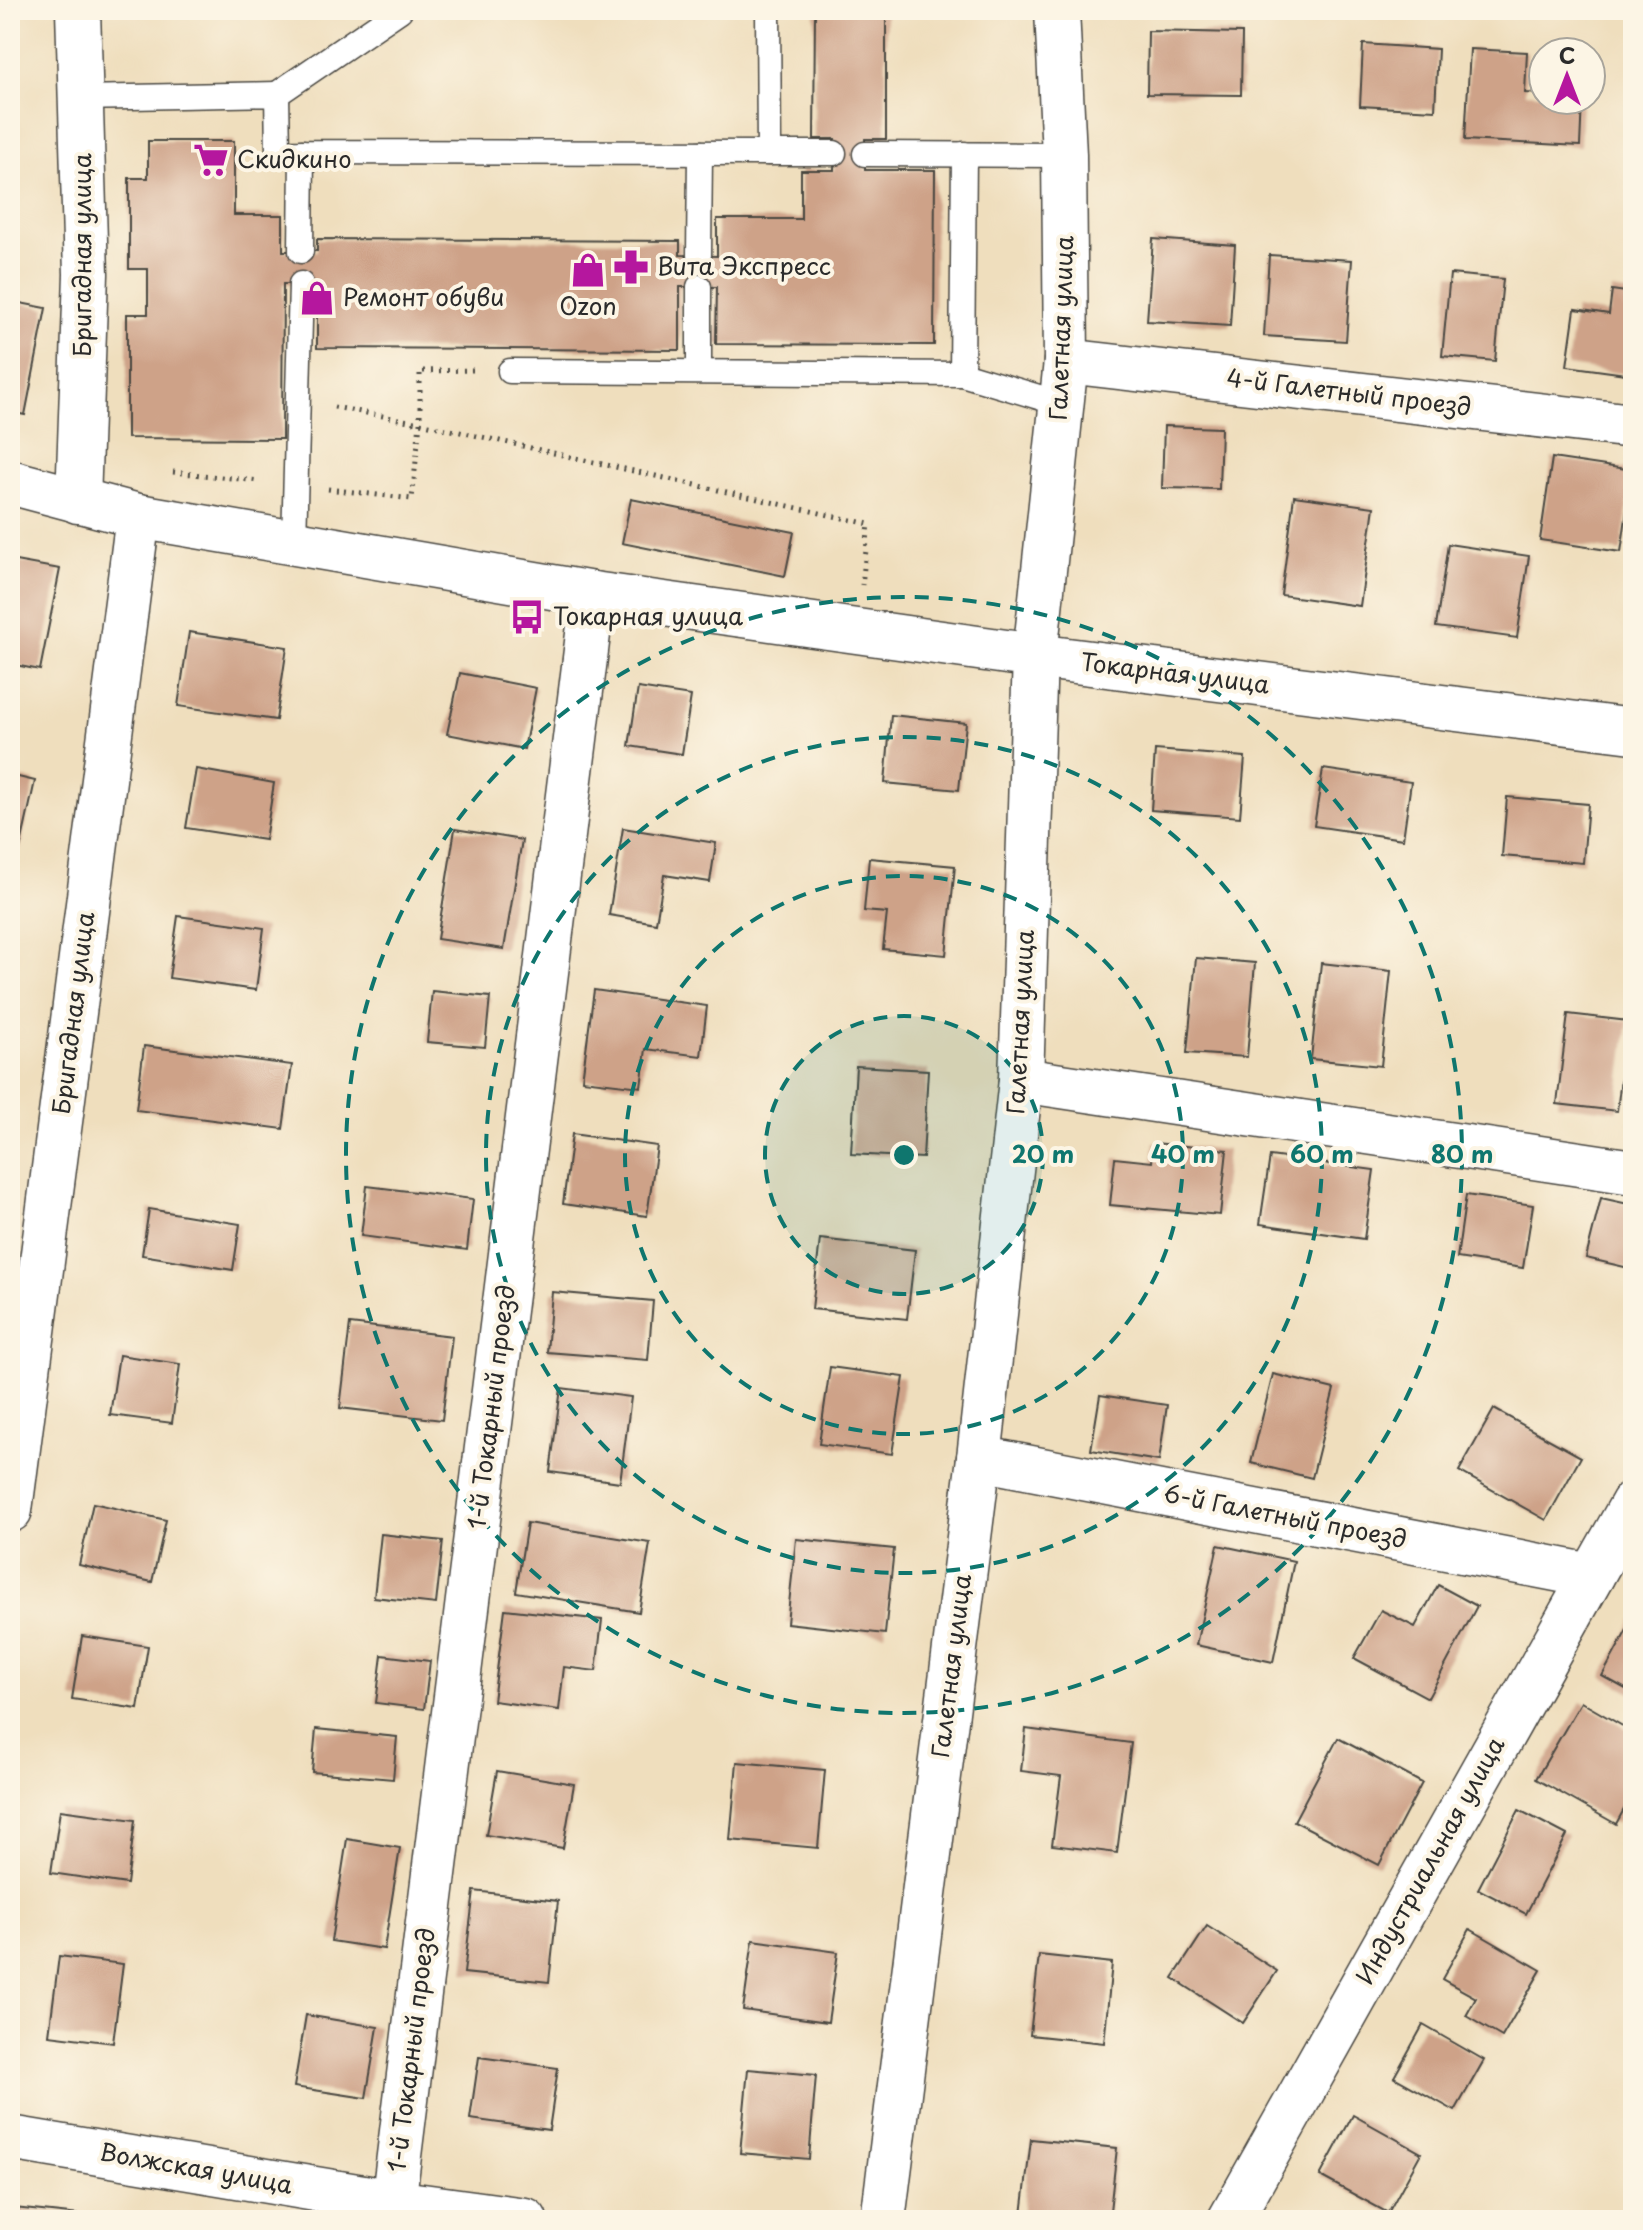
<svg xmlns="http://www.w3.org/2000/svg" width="1643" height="2230" viewBox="0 0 1643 2230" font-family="'Playpen Sans',sans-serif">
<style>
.building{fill:#cea288}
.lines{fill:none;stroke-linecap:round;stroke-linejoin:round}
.lane-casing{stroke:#484641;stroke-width:27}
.street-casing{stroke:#484641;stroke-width:47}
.secondary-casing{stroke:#484641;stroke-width:47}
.path{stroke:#484641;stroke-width:5;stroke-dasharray:2 6;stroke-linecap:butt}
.lane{stroke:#fff;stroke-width:24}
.street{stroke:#fff;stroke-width:44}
.secondary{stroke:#fff;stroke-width:44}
.ring{fill:none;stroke:#0f766e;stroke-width:4;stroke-dasharray:14 10}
.labels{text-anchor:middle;stroke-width:8;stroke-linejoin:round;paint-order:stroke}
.poi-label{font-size:24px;fill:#2b2b2b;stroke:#fcf5e5;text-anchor:start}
.street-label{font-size:24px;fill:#2b2b2b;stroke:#fcf5e5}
.centre{fill:#0f766e;stroke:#fcf5e5;stroke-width:4}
.ring-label{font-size:24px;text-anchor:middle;font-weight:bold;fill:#0f766e;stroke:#fcf5e5;stroke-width:8;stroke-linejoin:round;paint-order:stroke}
</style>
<rect width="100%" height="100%" fill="#fcf5e5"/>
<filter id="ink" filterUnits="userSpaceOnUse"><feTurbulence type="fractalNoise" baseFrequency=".0125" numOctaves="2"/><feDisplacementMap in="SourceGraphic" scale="16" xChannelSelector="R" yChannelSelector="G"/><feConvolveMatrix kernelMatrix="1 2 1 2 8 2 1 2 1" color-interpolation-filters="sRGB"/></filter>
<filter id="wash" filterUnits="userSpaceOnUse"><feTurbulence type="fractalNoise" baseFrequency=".006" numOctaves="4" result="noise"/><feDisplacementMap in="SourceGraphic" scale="32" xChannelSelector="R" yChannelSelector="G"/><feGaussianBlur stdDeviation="1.8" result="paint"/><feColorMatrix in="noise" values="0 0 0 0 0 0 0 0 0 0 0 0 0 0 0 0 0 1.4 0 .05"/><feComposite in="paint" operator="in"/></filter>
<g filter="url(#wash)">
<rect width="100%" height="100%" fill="#efdebd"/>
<g id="blocks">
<g class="building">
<path d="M815,10H886V139H865V170H935L934,345L716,344L717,287H680V350L317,348V284H283L282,439L127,438V314H148V269H129V178H148V141H234V215H283V251H317V239L680,241V255L717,256V219H801V170H834L835,139H814Z"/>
<path d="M1148,31L1242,33L1241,95L1147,94Z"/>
<path d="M1363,44L1438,49L1435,110L1360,106Z"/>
<path d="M1470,49L1527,52L1525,93L1543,94V100H1582L1580,146L1465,140Z"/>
<path d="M1153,239L1235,245L1230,326L1147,321Z"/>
<path d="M1269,255L1352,260L1346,341L1264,336Z"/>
<path d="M1450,274L1503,279L1495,361L1442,356Z"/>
<path d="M1612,290L1633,293V375L1567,366L1575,309L1609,314Z"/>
<path d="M10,301L46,308L25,415L10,412Z"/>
<path d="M1164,426L1221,428L1219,489L1162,488Z"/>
<path d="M1552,458L1633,470L1621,552L1540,540Z"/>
<path d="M1294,496L1374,507L1360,606L1281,595Z"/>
<path d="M631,499L794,532L785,576L622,543Z"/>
<path d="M1448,544L1529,556L1517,638L1436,627Z"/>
<path d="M10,560L60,569L40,670L10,664Z"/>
<path d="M189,632L287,647L276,720L178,706Z"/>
<path d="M460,673L536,688L524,749L447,734Z"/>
<path d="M638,688L691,696L682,754L629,746Z"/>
<path d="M891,715L966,723L959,790L885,783Z"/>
<path d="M1155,750L1245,757L1240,817L1151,810Z"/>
<path d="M196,769L274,783L265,840L186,828Z"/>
<path d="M1323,769L1411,782L1403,839L1314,826Z"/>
<path d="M10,775L35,781L20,849L10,847Z"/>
<path d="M1507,797L1588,804L1583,863L1502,856Z"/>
<path d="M623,828L716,843L710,882L664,875L656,923L609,915Z"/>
<path d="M455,829L522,840L504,949L437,939Z"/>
<path d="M869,858L955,866L946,955L883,949L887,913L864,911Z"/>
<path d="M178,916L264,928L256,990L169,978Z"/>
<path d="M1196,958L1255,963L1247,1057L1187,1053Z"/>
<path d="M1321,963L1391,971L1381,1066L1311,1059Z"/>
<path d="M594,990L707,1006L701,1056L646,1049L641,1087L582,1080Z"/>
<path d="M432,991L490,997L485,1047L427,1042Z"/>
<path d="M1568,1014L1628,1021L1617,1111L1557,1104Z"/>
<path d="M144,1046L292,1065L283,1129L136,1110Z"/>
<path d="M856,1066L928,1070L923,1158L851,1154Z"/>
<path d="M572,1134L657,1146L647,1216L563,1204Z"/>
<path d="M1154,1143L1227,1150L1220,1215L1110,1205L1115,1158L1152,1162Z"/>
<path d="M1270,1156L1374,1170L1364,1239L1260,1224Z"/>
<path d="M367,1186L473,1199L467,1250L361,1236Z"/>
<path d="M1466,1195L1533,1205L1523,1268L1457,1258Z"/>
<path d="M1601,1198L1633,1205V1269L1586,1258Z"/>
<path d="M149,1209L240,1224L233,1270L142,1255Z"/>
<path d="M820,1239L915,1250L907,1319L812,1309Z"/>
<path d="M552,1292L653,1301L648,1360L547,1352Z"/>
<path d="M350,1324L452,1336L442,1420L340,1408Z"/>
<path d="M119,1355L180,1364L172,1423L110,1415Z"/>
<path d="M830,1367L904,1377L892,1454L819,1444Z"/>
<path d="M1273,1374L1334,1389L1312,1478L1251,1463Z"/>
<path d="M561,1388L631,1397L620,1482L550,1472Z"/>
<path d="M1100,1395L1167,1405L1159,1461L1091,1450Z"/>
<path d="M1494,1409L1581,1457L1546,1520L1459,1471Z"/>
<path d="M93,1503L166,1520L152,1582L79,1565Z"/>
<path d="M527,1523L650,1543L639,1612L516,1592Z"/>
<path d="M381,1534L443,1541L436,1604L374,1597Z"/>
<path d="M796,1539L894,1549L885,1634L787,1623Z"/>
<path d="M1218,1545L1294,1561L1273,1662L1196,1645Z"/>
<path d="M1438,1585L1477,1606L1428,1698L1354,1658L1381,1610L1415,1627Z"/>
<path d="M505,1609L602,1620L596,1671L564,1667L559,1710L493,1701Z"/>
<path d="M1633,1619V1693L1602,1676Z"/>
<path d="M82,1636L148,1646L138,1709L72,1699Z"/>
<path d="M382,1655L430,1661L424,1709L376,1703Z"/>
<path d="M1581,1702L1633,1732V1739L1626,1751L1633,1755V1793L1616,1824L1536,1779Z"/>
<path d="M316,1729L397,1737L393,1779L312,1772Z"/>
<path d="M1026,1729L1131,1743L1117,1853L1052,1845L1061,1776L1021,1771Z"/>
<path d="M1338,1738L1422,1783L1379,1865L1294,1821Z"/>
<path d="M737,1762L825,1770L818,1848L730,1840Z"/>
<path d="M497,1771L574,1784L563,1848L486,1835Z"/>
<path d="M60,1810L135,1820L127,1884L51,1873Z"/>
<path d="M1519,1810L1567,1835L1526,1914L1478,1889Z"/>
<path d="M347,1839L400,1848L384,1949L331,1941Z"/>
<path d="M474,1891L558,1901L549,1982L464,1973Z"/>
<path d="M1207,1926L1277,1971L1243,2023L1173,1978Z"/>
<path d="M1470,1929L1541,1970L1502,2037L1466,2016L1476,1998L1442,1979Z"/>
<path d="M753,1940L838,1952L828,2022L743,2010Z"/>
<path d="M1039,1955L1112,1963L1104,2043L1030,2035Z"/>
<path d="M59,1956L123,1964L113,2043L49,2035Z"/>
<path d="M306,2015L378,2027L366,2098L294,2087Z"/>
<path d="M1423,2025L1484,2060L1455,2111L1394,2077Z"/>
<path d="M479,2057L558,2068L549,2130L470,2119Z"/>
<path d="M748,2069L816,2075L809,2159L740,2153Z"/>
<path d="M1353,2115L1421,2153L1388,2213L1320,2176Z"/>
<path d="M1031,2139L1117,2148L1109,2220H1068L1022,2215Z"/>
<path d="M14,2208L88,2216V2220H13Z"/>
</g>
</g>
</g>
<g filter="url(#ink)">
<use href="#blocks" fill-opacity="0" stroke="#484641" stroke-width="2"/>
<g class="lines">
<g class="lane-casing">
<g id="lane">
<path d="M277,94L400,10"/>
<path d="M82,98L277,94L278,152L769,153L768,10"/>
<path d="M769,153H834"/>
<path d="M865,154L1064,155"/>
<path d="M301,251L302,152"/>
<path d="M699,255L700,153"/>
<path d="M699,287V371"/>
<path d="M510,371L962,374L964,154"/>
<path d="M962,374L1062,404"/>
<path d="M294,542L301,284"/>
</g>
</g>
<g class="street-casing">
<g id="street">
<path d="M1066,361L1633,426"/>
<path d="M78,501L86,274L78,10"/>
<path d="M1021,1080L1633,1172"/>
<path d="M979,1458L1592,1576"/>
<path d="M10,1510L138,516"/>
<path d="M10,2138L393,2202L525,2220"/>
<path d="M391,2220L593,594"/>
<path d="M883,2220L979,1458L1021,1080L1035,656"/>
<path d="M1230,2220L1633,1503"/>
</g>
</g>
<g class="secondary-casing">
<g id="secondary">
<path d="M10,482L138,516L593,594L1035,656L1633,731"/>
<path d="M1035,656L1066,361L1064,155L1057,10"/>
</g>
</g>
<g class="path">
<path d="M334,407L420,423L869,524L862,585"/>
<path d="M173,472L259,481"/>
<path d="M328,489L412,499L420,423V371L477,370"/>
</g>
<use href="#lane" class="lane"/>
<use href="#street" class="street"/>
<use href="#secondary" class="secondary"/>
</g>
</g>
<circle cx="904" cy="1155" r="139" fill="#0f766e" fill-opacity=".12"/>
<g class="ring">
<circle cx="904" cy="1155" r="139"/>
<circle cx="904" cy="1155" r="279"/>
<circle cx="904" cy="1155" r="418"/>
<circle cx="904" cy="1155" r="558"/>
</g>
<defs>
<g id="supermarket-bare" transform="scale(2.76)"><path d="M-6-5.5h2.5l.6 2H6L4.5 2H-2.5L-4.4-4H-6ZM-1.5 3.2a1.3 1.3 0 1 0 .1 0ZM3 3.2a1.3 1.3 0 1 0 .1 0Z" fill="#b5179e" stroke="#fcf5e5" stroke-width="2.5" paint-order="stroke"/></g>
<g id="pharmacy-bare" transform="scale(2.76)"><path d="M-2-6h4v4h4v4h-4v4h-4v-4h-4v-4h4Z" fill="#b5179e" stroke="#fcf5e5" stroke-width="2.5" paint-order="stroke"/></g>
<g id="shop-bare" transform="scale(2.76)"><path d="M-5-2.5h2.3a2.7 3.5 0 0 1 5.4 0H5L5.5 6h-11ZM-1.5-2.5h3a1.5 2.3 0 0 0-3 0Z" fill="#b5179e" stroke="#fcf5e5" stroke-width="2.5" paint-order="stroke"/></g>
<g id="bus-bare" transform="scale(2.76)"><path d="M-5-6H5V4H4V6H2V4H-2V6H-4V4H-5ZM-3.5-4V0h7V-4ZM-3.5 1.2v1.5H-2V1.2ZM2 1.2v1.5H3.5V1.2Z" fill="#b5179e" stroke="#fcf5e5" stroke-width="2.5" paint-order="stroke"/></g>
</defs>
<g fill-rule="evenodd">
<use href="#supermarket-bare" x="211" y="160"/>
<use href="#pharmacy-bare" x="631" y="267"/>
<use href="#shop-bare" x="588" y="270"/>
<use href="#shop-bare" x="317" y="298"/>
<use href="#bus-bare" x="527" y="617"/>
</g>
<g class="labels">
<g class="poi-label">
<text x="237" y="168">Скидкино</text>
<text x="657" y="275">Вита Экспресс</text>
<text x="343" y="306">Ремонт обуви</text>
<text x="588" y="315" text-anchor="middle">Ozon</text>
<text x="553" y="625">Токарная улица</text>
</g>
<g class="street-label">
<text transform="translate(83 255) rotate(-90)" y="8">Бригадная улица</text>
<text transform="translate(1062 328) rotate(-88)" y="8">Галетная улица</text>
<text transform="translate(1349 393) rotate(7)" y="8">4-й Галетный проезд</text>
<text transform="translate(1175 674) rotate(7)" y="8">Токарная улица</text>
<text transform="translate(74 1013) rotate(-83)" y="8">Бригадная улица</text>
<text transform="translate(1021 1022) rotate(-87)" y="8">Галетная улица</text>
<text transform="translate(492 1407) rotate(-83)" y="8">1-й Токарный проезд</text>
<text transform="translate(1285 1517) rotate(11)" y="8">6-й Галетный проезд</text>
<text transform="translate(952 1666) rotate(-83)" y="8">Галетная улица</text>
<text transform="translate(1431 1861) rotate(-61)" y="8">Индустриальная улица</text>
<text transform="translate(412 2050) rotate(-83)" y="8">1-й Токарный проезд</text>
<text transform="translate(196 2169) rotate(10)" y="8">Волжская улица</text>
</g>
</g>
<circle cx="904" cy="1155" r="12" class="centre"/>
<g class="ring-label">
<text x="1043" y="1163">20 m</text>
<text x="1183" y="1163">40 m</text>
<text x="1322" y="1163">60 m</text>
<text x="1462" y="1163">80 m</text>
</g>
<rect width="1643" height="2230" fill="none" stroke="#fcf5e5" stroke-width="40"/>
<g transform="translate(1567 76)"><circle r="38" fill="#fcf5e5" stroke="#a8a49b" stroke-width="2"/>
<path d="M0-6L14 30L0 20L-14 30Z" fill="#b5179e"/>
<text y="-12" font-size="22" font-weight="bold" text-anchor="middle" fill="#2b2b2b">С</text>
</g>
</svg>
